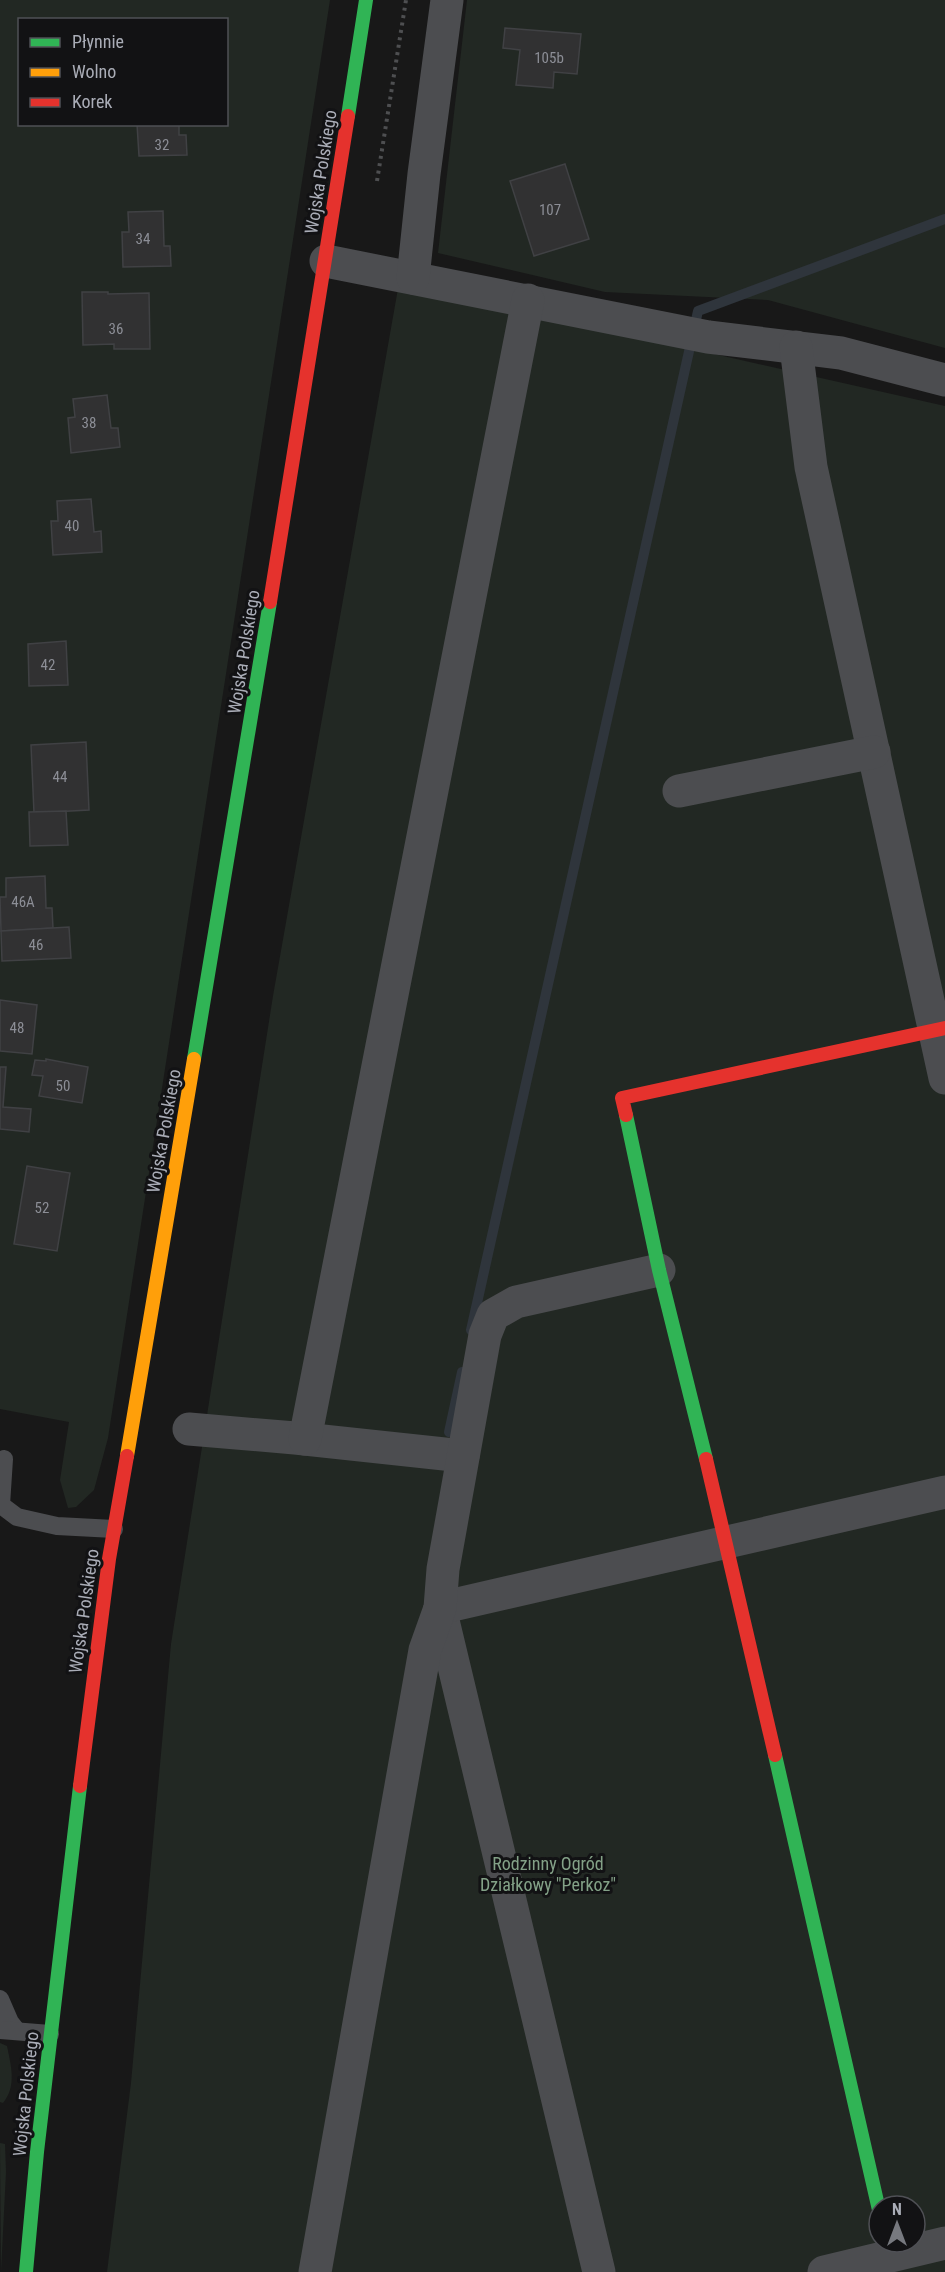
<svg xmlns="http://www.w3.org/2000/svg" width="945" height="2272" viewBox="0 0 945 2272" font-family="'Roboto Condensed',sans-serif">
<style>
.green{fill:#222823;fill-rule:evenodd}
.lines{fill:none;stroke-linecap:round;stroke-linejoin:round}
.stream{stroke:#2f353c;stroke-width:10}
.building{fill:#313132;stroke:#404144;stroke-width:1.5}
.path{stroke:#4e4f51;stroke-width:4;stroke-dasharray:3 4.5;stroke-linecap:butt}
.lane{stroke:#4c4d50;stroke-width:18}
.street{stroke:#4c4d50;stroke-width:33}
.fast{stroke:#30b455;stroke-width:14}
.slow{stroke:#ff9f0a;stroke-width:14}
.jam{stroke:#e5322d;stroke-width:14}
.labels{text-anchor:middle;stroke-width:6;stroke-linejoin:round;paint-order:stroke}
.number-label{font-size:15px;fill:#8c8e96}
.street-label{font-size:18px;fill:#aaadb7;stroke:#121214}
.park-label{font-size:18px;fill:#83a187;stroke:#121214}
</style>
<rect width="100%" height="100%" fill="#181818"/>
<g class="green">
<path d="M0,0H330L108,1438L94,1490L76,1507L68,1508L60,1480L69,1422L0,1409ZM20,20H226V124H20Z"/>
<path d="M467,0H945V348L768,300L605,292L438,253Z"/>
<path d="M399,283L945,406V2272H107L131,2083L171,1644L273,996ZM879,2206H915V2242H879Z"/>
<path d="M0,2043L7,2046C11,2066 17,2086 3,2103L0,2102Z"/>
<path d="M0,2143L5,2144L6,2172L1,2272Z"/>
</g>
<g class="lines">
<g class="stream">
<path d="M471,1330L698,311L945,219"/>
<path d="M449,1432L462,1372"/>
</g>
</g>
<g class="building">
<path d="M505,28L581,34L577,74L554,72L553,88L516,85L520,50L503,48Z"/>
<path d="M137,124H179V135H186L187,155L139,156Z"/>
<path d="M565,164L589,239L534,256L510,181Z"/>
<path d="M163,211L164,246H170L171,266L123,267L122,232H129L128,212Z"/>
<path d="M82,292H108V294L149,293L150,349H114V344L83,345Z"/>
<path d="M107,395L111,428H118L120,447L71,453L68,418L75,417L73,399Z"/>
<path d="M91,499L94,532L101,531L102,552L53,555L51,521H58L57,501Z"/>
<path d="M66,641L68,685L29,686L28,644Z"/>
<path d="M86,742L89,810L34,813L31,745Z"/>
<path d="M66,811L68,845L30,846L29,812Z"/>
<path d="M45,876L46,908H52L53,928L1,931L0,897H6V878Z"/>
<path d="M69,927L71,958L2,961L1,931Z"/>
<path d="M0,1000L37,1005L32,1054L0,1051Z"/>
<path d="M46,1059L88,1067L82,1103L39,1096L43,1076L32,1075L35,1060L46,1061Z"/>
<path d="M0,1067H6L3,1107L31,1109L29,1132L0,1129Z"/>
<path d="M27,1166L70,1173L57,1251L14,1244Z"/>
</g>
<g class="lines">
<path class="path" d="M377,181L406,0"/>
<g class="lane">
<path d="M4,1459L1,1505L17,1517L57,1526L114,1529"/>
<path d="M0,1999L10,2022L17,2031"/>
<path d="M0,2030L50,2034"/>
</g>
<g class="street">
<path d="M326,261L708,337L841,353L945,380"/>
<path d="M413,278L424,174L447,0"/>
<path d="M796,347L811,467L945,1078"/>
<path d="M679,791L874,752"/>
<path d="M189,1429L295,1438L463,1456"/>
<path d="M305,1439L528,300"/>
<path d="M440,1608L599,2272"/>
<path d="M440,1608L945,1492"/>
<path d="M315,2272L425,1650L440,1608L443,1569L485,1335L493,1315L516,1302L659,1270"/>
<path d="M824,2272L945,2243"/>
</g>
<g class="fast">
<path d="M348,116L366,0"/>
<path d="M194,1059L270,602"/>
<path d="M626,1115L659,1270L706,1459"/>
<path d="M775,1755L879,2210"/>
<path d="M26,2272L37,2152L80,1786"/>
</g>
<path class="slow" d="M127,1456L194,1059"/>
<g class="jam">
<path d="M270,602L348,116"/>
<path d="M626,1115L622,1098L945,1028"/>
<path d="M706,1459L775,1755"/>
<path d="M80,1786L109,1559L127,1456"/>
</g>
</g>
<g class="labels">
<g class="number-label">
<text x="549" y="63">105b</text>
<text x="162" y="150">32</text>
<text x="550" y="215">107</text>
<text x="143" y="244">34</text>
<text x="116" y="334">36</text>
<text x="89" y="428">38</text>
<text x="72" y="531">40</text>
<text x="48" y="670">42</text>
<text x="60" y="782">44</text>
<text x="23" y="907">46A</text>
<text x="36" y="950">46</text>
<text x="17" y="1033">48</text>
<text x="63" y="1091">50</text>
<text x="42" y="1213">52</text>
</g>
<g class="street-label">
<text transform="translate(321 172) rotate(-81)" y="6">Wojska Polskiego</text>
<text transform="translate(244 652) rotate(-81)" y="6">Wojska Polskiego</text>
<text transform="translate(164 1131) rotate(-80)" y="6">Wojska Polskiego</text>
<text transform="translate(84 1611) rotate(-82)" y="6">Wojska Polskiego</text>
<text transform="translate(26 2094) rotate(-84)" y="6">Wojska Polskiego</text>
</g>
<g class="park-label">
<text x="548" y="1870">Rodzinny Ogród<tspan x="548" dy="21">Działkowy "Perkoz"</tspan></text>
</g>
</g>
<rect x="18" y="18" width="210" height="108" fill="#121214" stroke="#4f5055" stroke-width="1.5"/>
<rect x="30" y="38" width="30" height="9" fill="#30b455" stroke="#4f5055" stroke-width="1.5"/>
<text x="72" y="48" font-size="18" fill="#aaadb7">Płynnie</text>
<rect x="30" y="68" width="30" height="9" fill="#ff9f0a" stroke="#4f5055" stroke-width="1.5"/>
<text x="72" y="78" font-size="18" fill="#aaadb7">Wolno</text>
<rect x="30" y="98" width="30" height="9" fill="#e5322d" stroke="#4f5055" stroke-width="1.5"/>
<text x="72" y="108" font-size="18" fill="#aaadb7">Korek</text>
<g transform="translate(897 2224)"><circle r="28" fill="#121214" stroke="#4f5055" stroke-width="1.5"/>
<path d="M0-4.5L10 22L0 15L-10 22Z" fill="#77797f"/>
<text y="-9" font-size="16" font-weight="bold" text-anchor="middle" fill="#aaadb7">N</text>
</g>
</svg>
